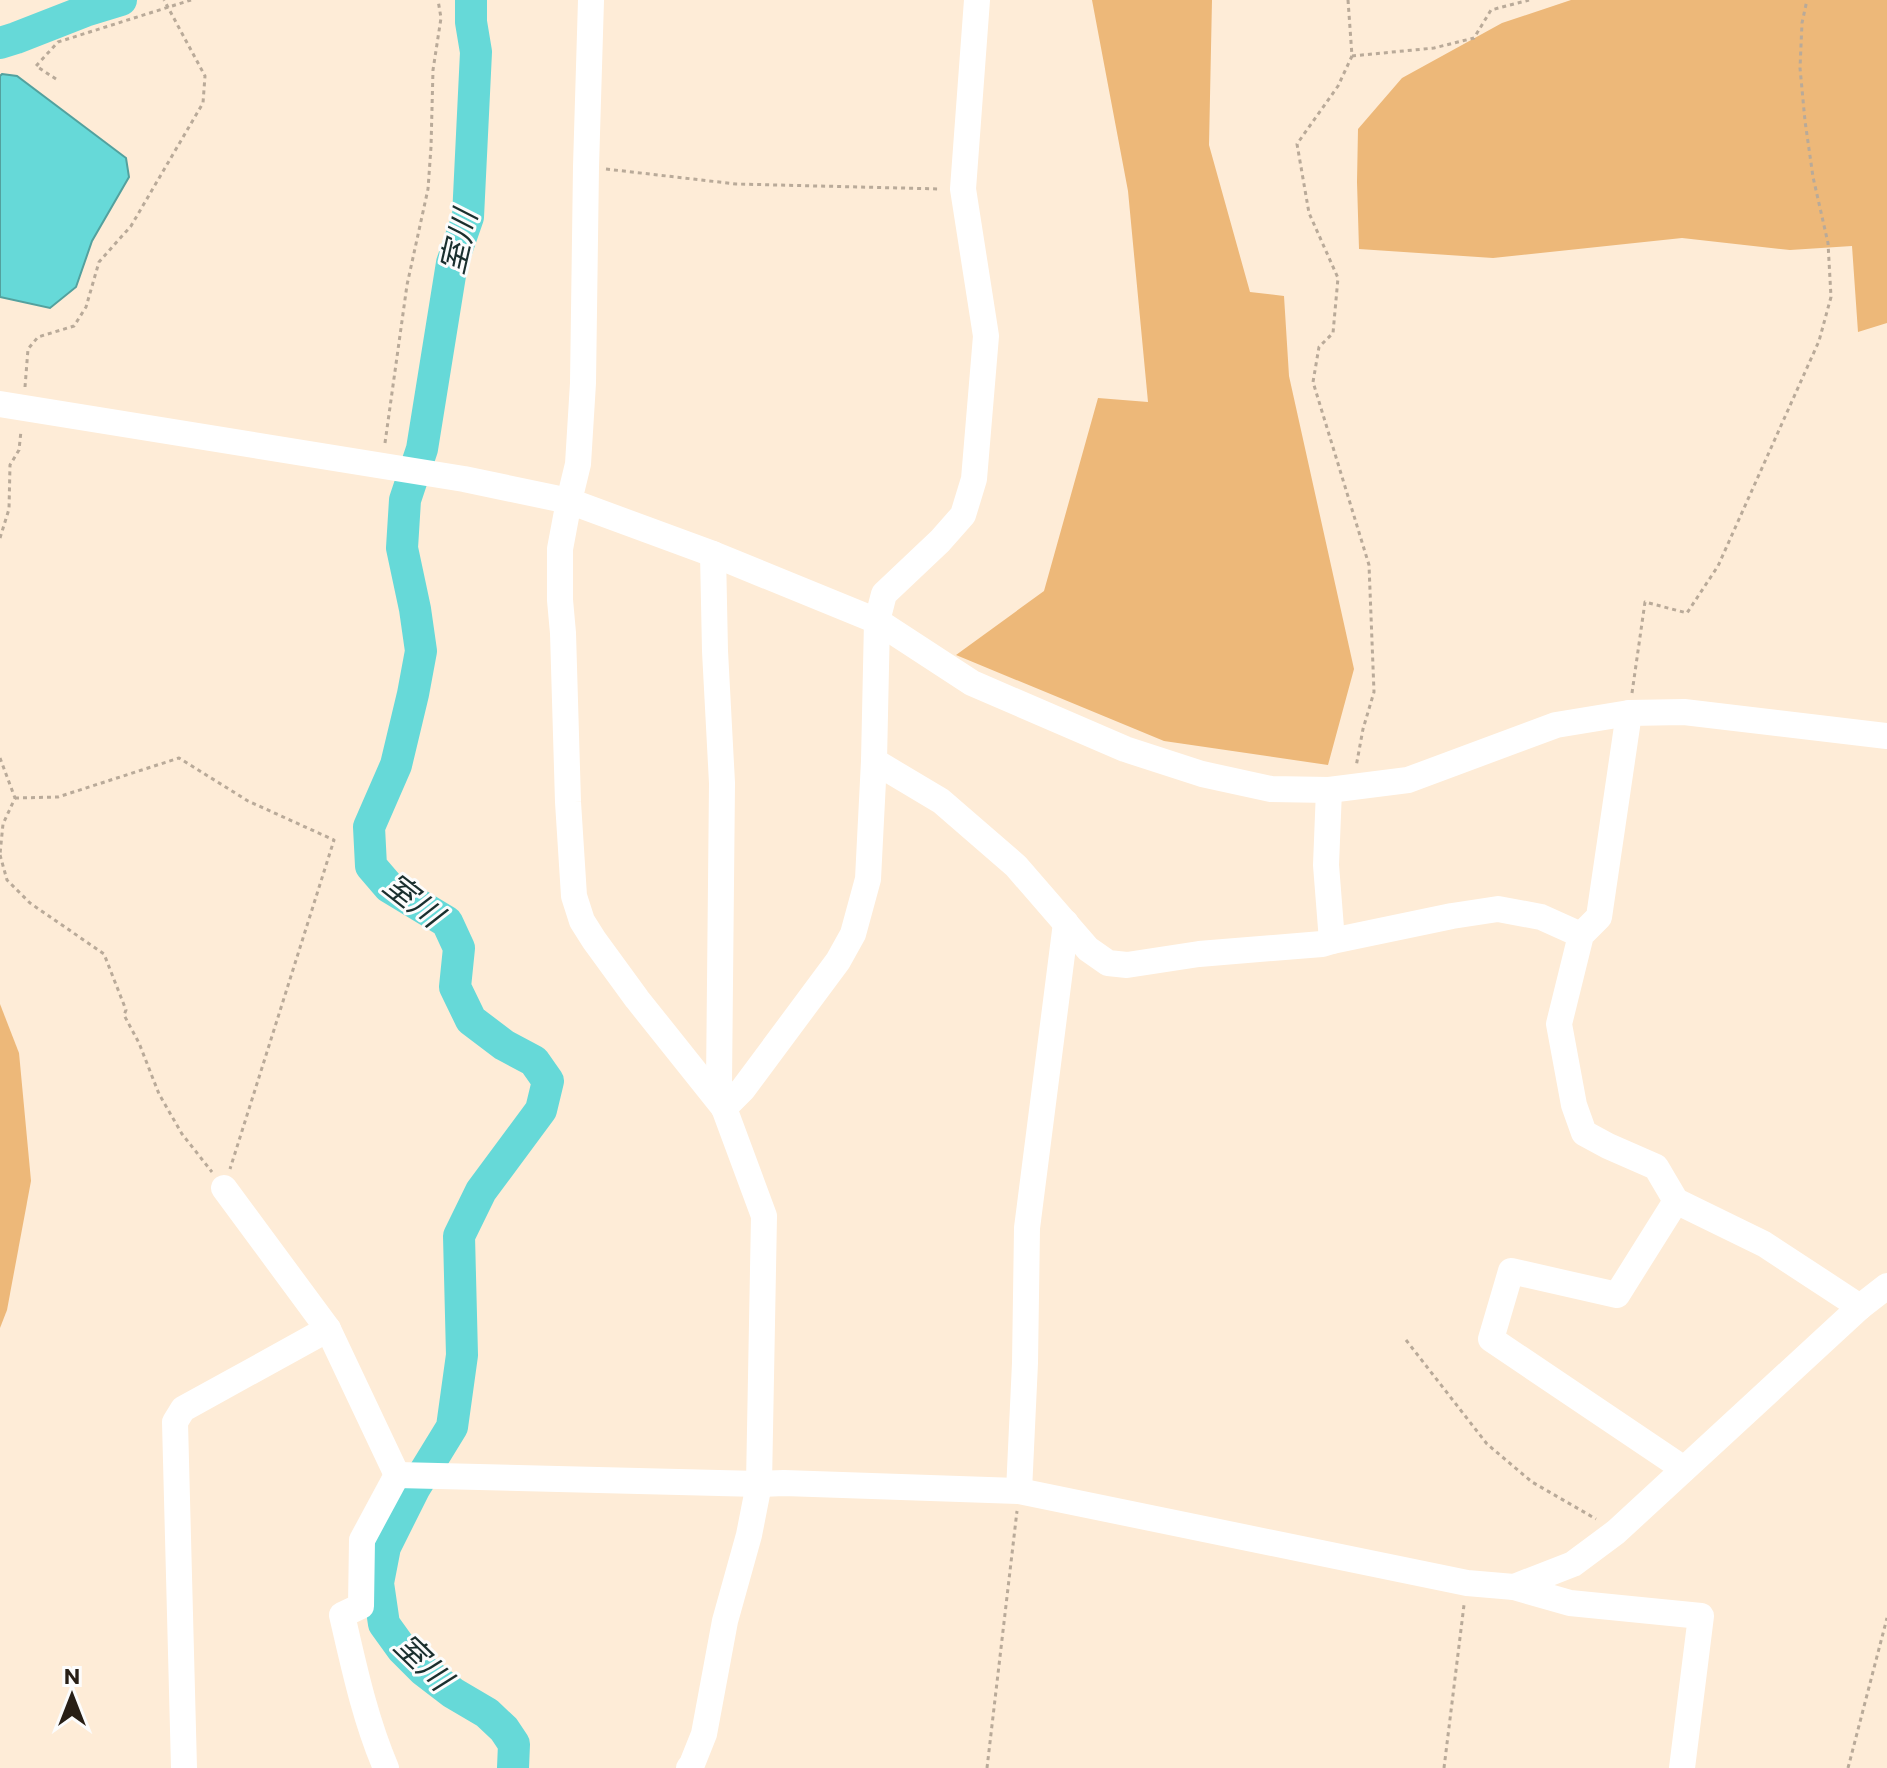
<svg xmlns="http://www.w3.org/2000/svg" width="1887" height="1768" viewBox="0 0 1887 1768" font-family="Commissioner,'Noto Sans JP',sans-serif">
<style>
.green{fill:#edb879}
.water{fill:#66d9d8;stroke:#53a19e;stroke-width:2}
.lines{fill:none;stroke-linecap:round;stroke-linejoin:round}
.river{stroke:#66d9d8;stroke-width:32}
.path{stroke:#b9aa99;stroke-width:3;stroke-dasharray:4 4;stroke-linecap:butt}
.minor{stroke:#fff;stroke-width:26}
.labels{text-anchor:middle;stroke-width:6;stroke-linejoin:round;paint-order:stroke}
.water-label{font-size:32px;font-style:italic;fill:#1a2f2e;stroke:#fcfcfc}
</style>
<rect width="100%" height="100%" fill="#feecd7"/>
<g class="green">
<path d="M1092,0H1212L1209,145L1250,292L1284,296L1289,376L1354,669L1328,765L1164,741L956,655L1044,591L1098,398L1148,402L1128,191Z"/>
<path d="M1571,0H1887V323L1858,332L1852,246L1790,250L1682,238L1493,258L1359,249L1357,182L1358,129L1402,78L1502,23Z"/>
<path d="M0,1004L19,1053L31,1181L7,1310L0,1328Z"/>
</g>
<path class="water" d="M2,74L17,76L126,158L129,177L92,241L76,287L50,308L0,297V76Z"/>
<g class="lines">
<g class="river">
<path d="M471,0V22L476,52L468,217L452,263L422,449L405,500L402,548L415,609L421,651L413,694L396,765L369,827L371,866L389,887L447,922L459,948L455,987L471,1020L504,1045L534,1061L548,1081L541,1110L481,1191L459,1236L462,1355L452,1427L414,1489L385,1547L378,1583L384,1624L402,1649L423,1670L453,1693L487,1713L504,1729L514,1744L513,1768"/>
<path d="M0,43L16,38L85,11L121,0"/>
</g>
<g class="path">
<path d="M1348,0L1352,56L1338,86L1297,144L1309,213L1338,278L1333,333L1319,347L1313,382L1369,565L1374,692L1363,729L1356,767"/>
<path d="M1352,56L1434,48L1474,38L1491,10L1529,0"/>
<path d="M56,79L36,66L58,42L191,0"/>
<path d="M606,169L736,184L941,189"/>
<path d="M25,387L28,349L38,337L74,326L86,307L99,262L131,226L203,103L205,76L164,0"/>
<path d="M385,443L407,285L428,189L431,147L433,70L441,18L438,0"/>
<path d="M0,538L9,509L10,465L19,450L21,431"/>
<path d="M1632,693L1645,602L1687,613L1718,566L1819,341L1831,297L1828,243L1813,177L1805,121L1800,68L1802,23L1807,0"/>
<path d="M0,758L15,798L3,824L0,854"/>
<path d="M15,798L58,797L179,758L248,801L334,840L230,1169"/>
<path d="M0,855L7,880L30,903L104,954L126,1010L124,1015L139,1043L159,1094L182,1134L212,1172"/>
<path d="M1406,1340L1487,1444L1532,1482L1596,1519"/>
<path d="M987,1768L1017,1511"/>
<path d="M1444,1768L1464,1605"/>
<path d="M1848,1768L1887,1618"/>
</g>
<g class="minor">
<path d="M591,0L586,167L583,383L578,464L569,501L713,554L877,621L972,683L1125,749L1202,774L1271,789L1329,790L1408,780L1556,725L1629,713L1684,712L1887,736"/>
<path d="M0,404L464,479L569,501L560,549V600L563,633L568,802L574,896L582,921L594,940L637,999L724,1108"/>
<path d="M1629,713L1599,917L1581,935L1559,1024L1574,1105L1584,1133L1608,1146L1656,1167L1676,1201L1764,1244L1860,1307"/>
<path d="M874,761L941,801L1016,866L1088,949L1108,963L1127,965L1199,954L1322,944L1332,941L1452,916L1498,909L1541,917L1581,935"/>
<path d="M1329,790L1326,865L1332,941"/>
<path d="M724,1108L743,1089L838,961L853,934L868,879L874,761L877,621L884,594L940,541L963,515L974,479L986,336L963,189L977,0"/>
<path d="M224,1188L328,1329L397,1475"/>
<path d="M1676,1201L1617,1295L1511,1271L1491,1339L1684,1469"/>
<path d="M397,1475L759,1484L784,1483L1019,1491L1467,1583L1514,1587L1570,1603L1701,1616L1682,1768"/>
<path d="M1019,1491L1025,1363L1027,1228L1066,923"/>
<path d="M1514,1587L1573,1564L1616,1532L1860,1307L1887,1286"/>
<path d="M184,1768L175,1422L183,1409L328,1329"/>
<path d="M386,1768C365,1719 354,1667 342,1615L361,1606L362,1540L397,1475"/>
<path d="M689,1768L692,1764L704,1734L725,1621L749,1535L759,1484L764,1216L724,1108L719,1083L722,783L715,651L713,554"/>
</g>
</g>
<g class="labels">
<g class="water-label">
<text transform="translate(459 242) rotate(-77)" y="11">室川</text>
<text transform="translate(413 900) rotate(38)" y="11">室川</text>
<text transform="translate(423 1662) rotate(44)" y="11">室川</text>
</g>
</g>
<g transform="translate(72 1696)" stroke="#fcfcfc" stroke-width="6" paint-order="stroke">
<path d="M0-6L14 30L0 20L-14 30Z" fill="#281f16"/>
<text y="-12" font-size="22" font-weight="bold" text-anchor="middle" fill="#281f16">N</text>
</g>
</svg>
